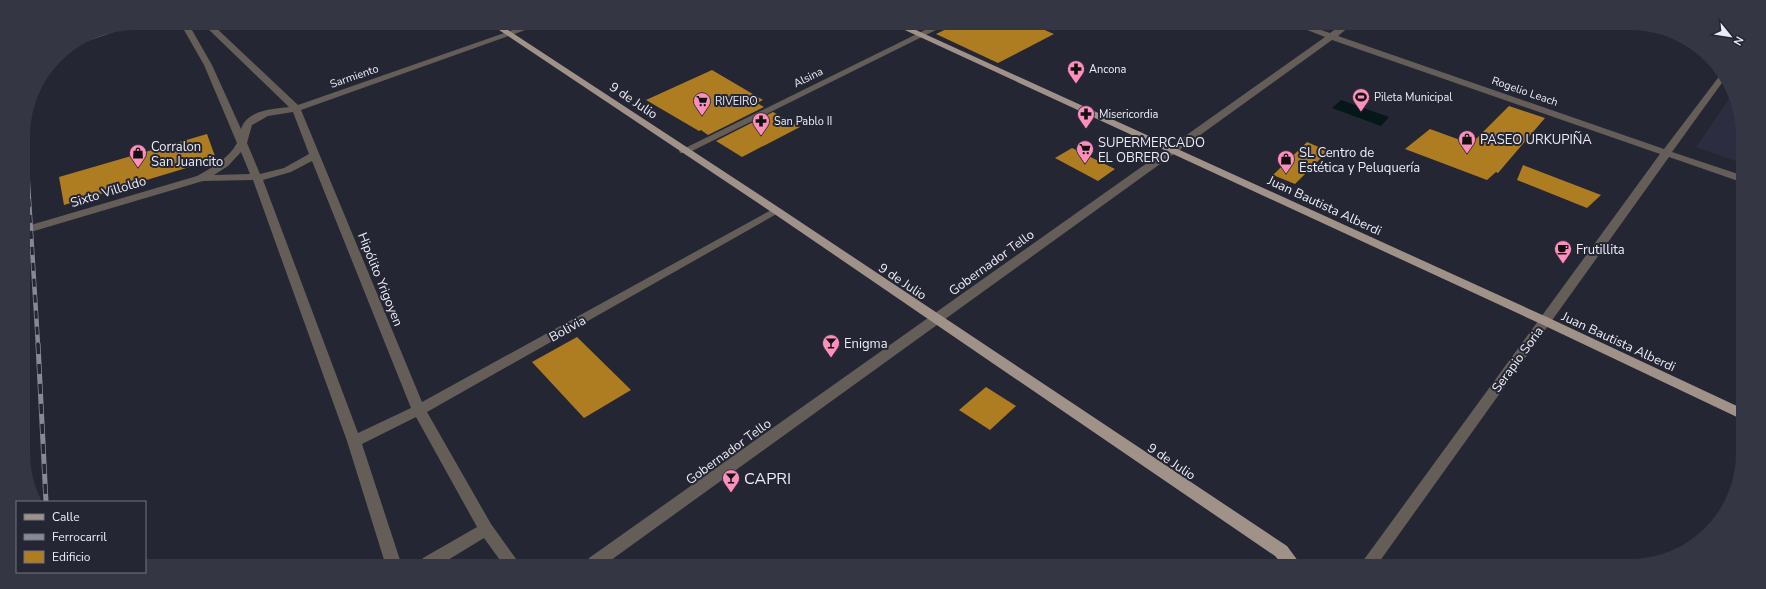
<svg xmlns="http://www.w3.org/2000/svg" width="1766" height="589" viewBox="0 0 1766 589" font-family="'Nunito Sans',sans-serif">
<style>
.built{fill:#2c2d41}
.water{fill:#051718}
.building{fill:#af7d21}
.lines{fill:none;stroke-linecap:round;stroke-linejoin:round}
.minor{fill:#645d58;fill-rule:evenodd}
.major{fill:#a19289;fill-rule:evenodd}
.rail-far2-casing{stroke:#888995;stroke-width:3}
.rail-far1-casing{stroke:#888995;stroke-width:4.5}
.rail-casing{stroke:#888995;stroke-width:5}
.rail-far2{stroke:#252634;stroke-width:2;stroke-dasharray:6;stroke-linecap:butt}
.rail-far1{stroke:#252634;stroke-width:3;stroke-dasharray:8;stroke-linecap:butt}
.rail{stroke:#252634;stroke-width:3.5;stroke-dasharray:10;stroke-linecap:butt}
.labels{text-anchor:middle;stroke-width:4;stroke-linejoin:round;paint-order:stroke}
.far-poi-label{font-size:11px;fill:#ebecf6;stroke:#252634;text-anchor:start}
.far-street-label{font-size:11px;fill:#ebecf6;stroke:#252634}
.street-label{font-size:13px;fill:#ebecf6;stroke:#252634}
.poi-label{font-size:13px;fill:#ebecf6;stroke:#252634;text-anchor:start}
.near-poi-label{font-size:16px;fill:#ebecf6;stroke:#252634;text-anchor:start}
</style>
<rect width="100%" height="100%" fill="#252634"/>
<path class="built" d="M1732,95L1741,114V163L1696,147Z"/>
<path class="water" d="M1341,100L1389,117L1381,126L1332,108Z"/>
<g class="building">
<path d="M955,25H1033L1054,34L998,63L936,34Z"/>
<path d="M712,70L763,100L757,103L764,107L708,135L701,130L699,131L646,100Z"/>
<path d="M1509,106L1545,118L1498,173L1496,172L1487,180L1405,149L1430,129L1471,144Z"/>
<path d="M773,112L800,127L742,157L716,141Z"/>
<path d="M207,134L216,159L64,205L59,177Z"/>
<path d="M1307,142L1328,151L1295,184L1273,175Z"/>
<path d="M1072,148L1115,169L1098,181L1055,158Z"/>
<path d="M1523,165L1601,195L1587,208L1517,180Z"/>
<path d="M577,337L631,390L584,418L532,362Z"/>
<path d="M986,387L1016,406L990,430L959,410Z"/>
</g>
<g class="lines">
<g class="minor">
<path d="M136,23H140L82,43H76L86,36Z"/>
<path d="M180,23H188L212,65L241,129C247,110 272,109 289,107L202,23H211L298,105L530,24H542L301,110L422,402L773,209H781L782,211L427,412L491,524L519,563H502L484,538L443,563H421L423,558L477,527L416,417L362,444L401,563H385L347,441L253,180L203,181L24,234V227L197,176C213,167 228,159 237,143L204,65ZM293,112L309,154L284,168L260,174L247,143L252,125L268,116ZM241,152L250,174L214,175L228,166ZM312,161L411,408L358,433L263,180L291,172Z"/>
<path d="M935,25H946L688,153H680L679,151Z"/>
<path d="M1297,26H1309L1330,33L1340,26H1350L1338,36L1664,149L1721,74L1724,80L1672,152L1741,175V182L1669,157L1377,565H1360L1660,154L1332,40L607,563H587L589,558L1325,37Z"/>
</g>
<g class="major">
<path d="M490,24H499L781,209L1287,546L1301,565H1283L1275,556L773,213Z"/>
<path d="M894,25H905L1549,318L1739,407V418L1541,324Z"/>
</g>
<g class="rail-far2-casing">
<path id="rail-far2" d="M24,125L26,152"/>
</g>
<g class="rail-far1-casing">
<path id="rail-far1" d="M26,151L38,345"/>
</g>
<g class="rail-casing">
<path id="rail" d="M38,344L46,502"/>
</g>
<use href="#rail-far2" class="rail-far2"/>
<use href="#rail-far1" class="rail-far1"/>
<use href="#rail" class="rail"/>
</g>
<defs>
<g id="pharmacy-pin" transform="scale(0.9)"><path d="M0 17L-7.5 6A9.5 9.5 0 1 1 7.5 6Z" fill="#fe8ebc" stroke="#252634"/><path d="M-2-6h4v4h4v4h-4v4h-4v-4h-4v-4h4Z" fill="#111"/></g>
<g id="stadium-pin" transform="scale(0.9)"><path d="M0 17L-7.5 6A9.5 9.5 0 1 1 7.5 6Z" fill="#fe8ebc" stroke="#252634"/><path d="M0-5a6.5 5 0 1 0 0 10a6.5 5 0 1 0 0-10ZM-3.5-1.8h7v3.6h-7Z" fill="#111"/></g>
<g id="supermarket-pin" transform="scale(0.9)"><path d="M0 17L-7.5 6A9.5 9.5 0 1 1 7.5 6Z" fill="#fe8ebc" stroke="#252634"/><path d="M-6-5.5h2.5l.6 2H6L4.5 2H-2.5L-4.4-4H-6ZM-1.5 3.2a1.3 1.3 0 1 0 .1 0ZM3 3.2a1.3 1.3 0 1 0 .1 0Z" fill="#111"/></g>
<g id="shop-pin" transform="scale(0.9)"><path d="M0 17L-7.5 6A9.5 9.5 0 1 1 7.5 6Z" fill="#fe8ebc" stroke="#252634"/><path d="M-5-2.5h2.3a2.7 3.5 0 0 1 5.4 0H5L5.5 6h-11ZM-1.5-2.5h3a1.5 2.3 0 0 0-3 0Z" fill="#111"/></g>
<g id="cafe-pin" transform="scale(0.9)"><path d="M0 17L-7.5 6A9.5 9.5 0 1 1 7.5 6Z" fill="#fe8ebc" stroke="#252634"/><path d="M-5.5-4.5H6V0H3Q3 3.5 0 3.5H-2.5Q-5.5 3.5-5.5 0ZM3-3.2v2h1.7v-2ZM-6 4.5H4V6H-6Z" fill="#111"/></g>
<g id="bar-pin" transform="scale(0.9)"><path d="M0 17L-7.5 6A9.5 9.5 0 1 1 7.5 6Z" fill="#fe8ebc" stroke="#252634"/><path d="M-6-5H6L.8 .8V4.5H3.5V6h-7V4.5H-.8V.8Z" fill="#111"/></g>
</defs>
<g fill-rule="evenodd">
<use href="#pharmacy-pin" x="1076" y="69"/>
<use href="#stadium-pin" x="1361" y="97"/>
<use href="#supermarket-pin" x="702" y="101"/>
<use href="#pharmacy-pin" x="1086" y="114"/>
<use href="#pharmacy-pin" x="761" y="121"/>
<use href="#shop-pin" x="1467" y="139"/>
<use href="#supermarket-pin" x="1085" y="149"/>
<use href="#shop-pin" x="138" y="153"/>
<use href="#shop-pin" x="1286" y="159"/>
<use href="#cafe-pin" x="1563" y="249"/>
<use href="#bar-pin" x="831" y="343"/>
<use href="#bar-pin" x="731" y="478"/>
</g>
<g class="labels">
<g class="far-poi-label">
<text x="1089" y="73">Ancona</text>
<text x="1374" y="101">Pileta Municipal</text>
<text x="715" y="105">RIVEIRO</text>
<text x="1099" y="118">Misericordia</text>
<text x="774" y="125">San Pablo II</text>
</g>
<g class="far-street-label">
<text transform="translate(354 76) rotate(-19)" y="4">Sarmiento</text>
<text transform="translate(808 77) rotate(-26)" y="4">Alsina</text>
<text transform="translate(1525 91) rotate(19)" y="4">Rogelio Leach</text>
</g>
<g class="street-label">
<text transform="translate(634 100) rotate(34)" y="5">9 de Julio</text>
<text transform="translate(108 191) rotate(-17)" y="5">Sixto Villoldo</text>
<text transform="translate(1325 205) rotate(25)" y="5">Juan Bautista Alberdi</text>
<text transform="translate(991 262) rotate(-36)" y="5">Gobernador Tello</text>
<text transform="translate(381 279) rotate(68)" y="5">Hipólito Yrigoyen</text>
<text transform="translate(903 281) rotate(34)" y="5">9 de Julio</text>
<text transform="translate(567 328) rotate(-29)" y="5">Bolivia</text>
<text transform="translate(1619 341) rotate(25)" y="5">Juan Bautista Alberdi</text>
<text transform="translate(1517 359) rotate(-54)" y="5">Serapio Soria</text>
<text transform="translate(728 451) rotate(-36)" y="5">Gobernador Tello</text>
<text transform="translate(1172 461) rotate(34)" y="5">9 de Julio</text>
</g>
<g class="poi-label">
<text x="1480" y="144">PASEO URKUPIÑA</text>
<text x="1098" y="147">SUPERMERCADO<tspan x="1098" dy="15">EL OBRERO</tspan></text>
<text x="151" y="151">Corralon<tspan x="151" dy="15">San Juancito</tspan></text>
<text x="1299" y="157">SL Centro de<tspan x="1299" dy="15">Estética y Peluquería</tspan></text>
<text x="1576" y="254">Frutillita</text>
<text x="844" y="348">Enigma</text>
</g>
<g class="near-poi-label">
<text x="744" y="484">CAPRI</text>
</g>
</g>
<path d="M0 0H1766V589H0ZM136 30H1630A106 106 0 0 1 1736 136V453A106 106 0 0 1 1630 559H136A106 106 0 0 1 30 453V136A106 106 0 0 1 136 30Z" fill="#353644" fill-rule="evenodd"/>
<rect x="16" y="501" width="130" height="72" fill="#252634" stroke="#747582"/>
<rect x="24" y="514" width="20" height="6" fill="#a19289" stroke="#747582"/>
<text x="52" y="521" font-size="12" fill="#ebecf6">Calle</text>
<rect x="24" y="534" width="20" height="6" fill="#888995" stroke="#747582"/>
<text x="52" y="541" font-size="12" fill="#ebecf6">Ferrocarril</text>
<rect x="24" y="551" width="20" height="12" fill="#af7d21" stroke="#747582"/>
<text x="52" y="561" font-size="12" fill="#ebecf6">Edificio</text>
<g transform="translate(1730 36) rotate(120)" stroke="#252634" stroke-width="3" paint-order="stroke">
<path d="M0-3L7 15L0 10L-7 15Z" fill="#ebecf6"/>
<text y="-6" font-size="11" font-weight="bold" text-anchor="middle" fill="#ebecf6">N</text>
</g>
</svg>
